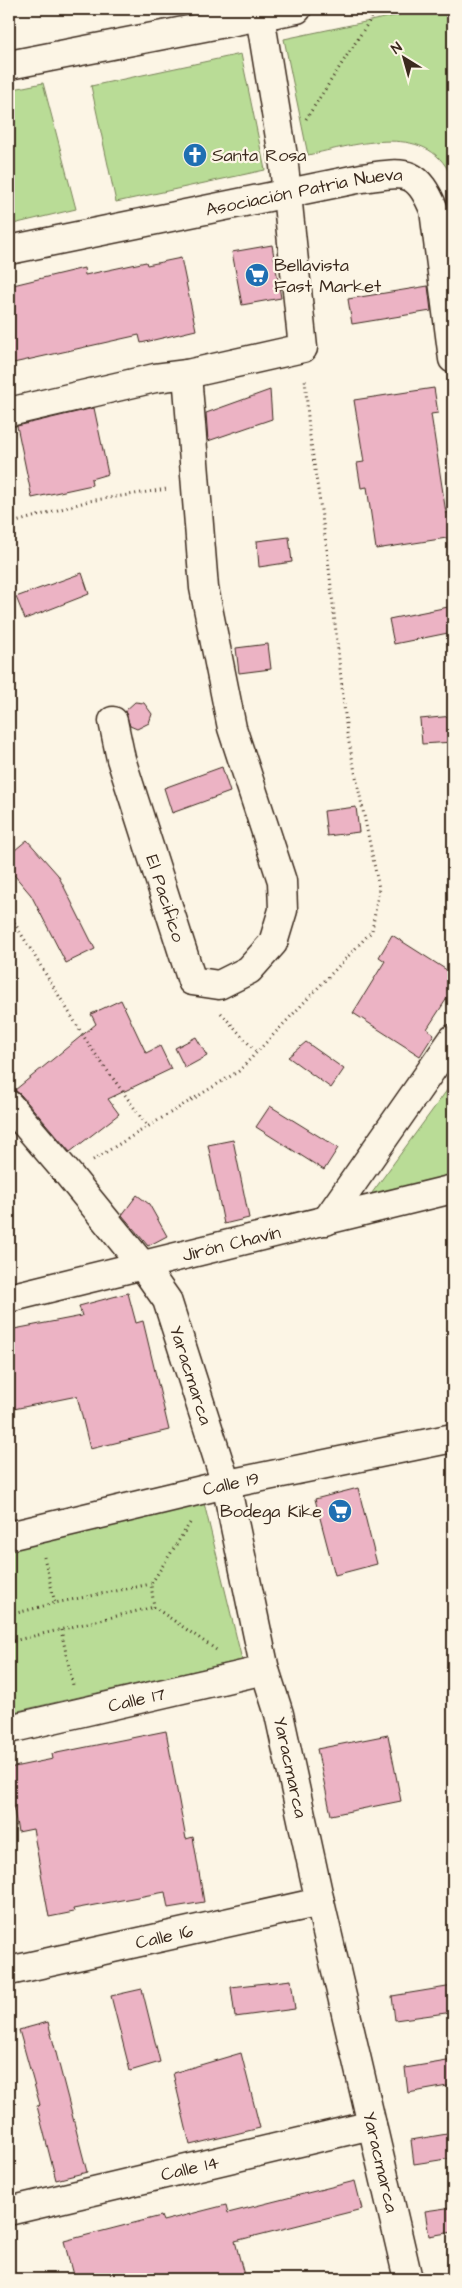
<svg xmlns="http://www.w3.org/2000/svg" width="462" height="2288" viewBox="0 0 462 2288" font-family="'Architects Daughter',sans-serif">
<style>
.green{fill:#b9dc96;stroke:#7a835a}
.building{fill:#ecb3c4;stroke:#3b2a1e}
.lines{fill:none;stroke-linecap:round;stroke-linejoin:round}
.street-casing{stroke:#3b2a1e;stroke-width:31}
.path{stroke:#3b2a1e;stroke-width:3;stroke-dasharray:1 4;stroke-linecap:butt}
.street{stroke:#fcf5e5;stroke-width:28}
.labels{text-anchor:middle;stroke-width:4.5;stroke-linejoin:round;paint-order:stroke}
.poi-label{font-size:18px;fill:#3b2a1e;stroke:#fcf5e5;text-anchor:start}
.street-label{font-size:18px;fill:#3b2a1e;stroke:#fcf5e5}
</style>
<rect width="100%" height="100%" fill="#fcf5e5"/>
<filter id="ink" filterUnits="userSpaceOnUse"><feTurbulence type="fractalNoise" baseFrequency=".02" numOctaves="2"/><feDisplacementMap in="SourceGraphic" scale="10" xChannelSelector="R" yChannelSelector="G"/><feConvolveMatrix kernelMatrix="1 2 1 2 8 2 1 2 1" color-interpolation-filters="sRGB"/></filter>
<g filter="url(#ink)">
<g class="green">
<path d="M427,9H453V182C433,119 354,145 308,155L284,39Z"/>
<path d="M241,54L265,170L116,202L91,86Z"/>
<path d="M43,83L76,209L9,225V90Z"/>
<path d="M453,1082V1178L369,1197Z"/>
<path d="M204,1503L242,1660L9,1713V1549Z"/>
</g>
<g class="building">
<path d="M272,245L281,298L242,305L232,252Z"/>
<path d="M181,258L196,330L141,343L139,335L9,364V286L84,268L85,275L146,262L147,265Z"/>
<path d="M428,286L431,311L352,324L348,299Z"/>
<path d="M434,388L438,413L431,414L446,513L453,512V537L376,549L367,487L361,488L357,463L364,462L354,400Z"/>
<path d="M270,390L272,419L208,441L206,413Z"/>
<path d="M94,408L108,474L91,479L92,485L32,498L17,426Z"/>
<path d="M289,537L292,562L259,567L257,541Z"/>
<path d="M82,573L89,594L25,619L16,597Z"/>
<path d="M453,606V632L394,644L389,619Z"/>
<path d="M268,644L271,669L239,673L236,648Z"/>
<path d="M135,702L144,703L152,714L149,723L137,729L130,726L125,711Z"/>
<path d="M453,716V742L422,744L420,719Z"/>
<path d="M222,767L230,792L172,813L164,788Z"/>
<path d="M356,807L359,832L327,836L324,811Z"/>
<path d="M27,840L58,875L95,949L66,963L31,895L9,869V855Z"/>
<path d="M392,935L453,974V989L427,1029L434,1034L420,1056L353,1013L385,961L379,957Z"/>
<path d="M121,1000L146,1053L160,1046L171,1069L108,1099L119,1114L70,1152L21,1095L15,1090L96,1024L91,1014Z"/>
<path d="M196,1037L207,1056L185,1068L175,1048Z"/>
<path d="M306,1042L344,1069L331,1088L288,1057Z"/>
<path d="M270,1106L338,1148L324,1170L256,1127Z"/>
<path d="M233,1140L249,1218L224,1224L208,1145Z"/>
<path d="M137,1195L149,1204L167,1236L148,1246L122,1215Z"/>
<path d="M128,1293L136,1323L143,1321L169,1430L90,1449L77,1396L9,1410V1330L82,1316L79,1306Z"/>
<path d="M358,1488L377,1564L335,1575L315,1499Z"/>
<path d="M166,1731L186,1839L193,1837L204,1902L168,1908L165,1892L73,1909L74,1912L49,1917L33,1829L18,1832L9,1783V1768L53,1759L52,1754Z"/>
<path d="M388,1735L401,1801L331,1815L317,1749Z"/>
<path d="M291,1980L295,2009L235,2017L231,1987Z"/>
<path d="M453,1986V2012L395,2020L392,1996Z"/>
<path d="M142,1989L160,2062L130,2071L111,1996Z"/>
<path d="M48,2022L87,2172L56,2180L37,2106L40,2105L19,2030Z"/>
<path d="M241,2053L260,2128L190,2145L173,2073Z"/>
<path d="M453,2060V2085L408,2093L405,2068Z"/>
<path d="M453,2133V2158L414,2164L411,2140Z"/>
<path d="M355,2181L362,2209L235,2241L245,2279H74L64,2241L161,2216L163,2221L226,2205L228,2213Z"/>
<path d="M453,2207V2232L429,2236L425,2211Z"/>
</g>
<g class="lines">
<g class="street-casing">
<g id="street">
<path d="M9,65L297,9"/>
<path id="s1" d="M9,250L362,178C403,173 416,166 434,210L453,359"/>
<path d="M9,412L155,378L187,374L303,348L283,156L260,16"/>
<path id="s2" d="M113,721L121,759L192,981L219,985L249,970L273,943L283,910L282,881L232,728L204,588L187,374"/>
<path id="s3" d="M9,1105L69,1175L143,1266L167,1300L226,1484L265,1670L279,1714L320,1902L408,2279"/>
<path d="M326,1221L453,1039"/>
<path id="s4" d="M9,1298L453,1189"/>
<path id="s5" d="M9,1536L218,1486L453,1438"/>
<path id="s6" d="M9,1729L265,1670"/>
<path id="s7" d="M9,1971L320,1902"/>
<path id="s8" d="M9,2211L372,2125"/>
</g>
</g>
<g class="path">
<path d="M306,119L377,9"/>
<path d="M9,524L89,501L167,489"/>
<path d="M9,914L89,1045L148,1127"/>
<path d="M221,1013L257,1053"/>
<path d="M93,1160L239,1071L372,931L379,888L347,733L327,550L309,430L305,378"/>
<path d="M190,1523L151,1584L154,1607L218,1651"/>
<path d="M44,1557L55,1603"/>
<path d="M9,1615L55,1603L151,1584"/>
<path d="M61,1630L73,1685"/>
<path d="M9,1642L154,1607"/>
</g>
<use href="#street" class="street"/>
</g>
</g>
<defs>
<g id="church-disc" transform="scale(1.25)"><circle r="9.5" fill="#1f6fb2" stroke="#fcf5e5"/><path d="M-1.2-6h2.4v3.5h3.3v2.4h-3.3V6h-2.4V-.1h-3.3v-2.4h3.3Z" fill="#fff"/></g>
<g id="supermarket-disc" transform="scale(1.25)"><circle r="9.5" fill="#1f6fb2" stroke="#fcf5e5"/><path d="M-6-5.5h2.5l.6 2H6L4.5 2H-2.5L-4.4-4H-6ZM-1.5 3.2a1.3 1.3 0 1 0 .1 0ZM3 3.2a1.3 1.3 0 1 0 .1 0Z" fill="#fff"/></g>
</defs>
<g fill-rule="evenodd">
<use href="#church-disc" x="195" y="155"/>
<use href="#supermarket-disc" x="257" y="275"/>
<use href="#supermarket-disc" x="340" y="1511"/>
</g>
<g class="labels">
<g class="poi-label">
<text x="212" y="161">Santa Rosa</text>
<text x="274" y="271">Bellavista<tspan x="274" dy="21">Fast Market</tspan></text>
<text x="322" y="1517" text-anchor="end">Bodega Kike</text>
</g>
<g class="street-label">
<text dy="6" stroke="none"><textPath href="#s1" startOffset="301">Asociación Patria Nueva</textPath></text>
<text dy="6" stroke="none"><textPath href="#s2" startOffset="185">El Pacifico</textPath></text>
<text dy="6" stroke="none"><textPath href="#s4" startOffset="229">Jirón Chavín</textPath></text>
<text dy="6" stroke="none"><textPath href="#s3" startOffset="330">Yaracmarca</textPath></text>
<text dy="6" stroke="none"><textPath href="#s5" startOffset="228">Calle 19</textPath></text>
<text dy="6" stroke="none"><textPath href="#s6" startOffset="131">Calle 17</textPath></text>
<text dy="6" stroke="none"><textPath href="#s3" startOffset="735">Yaracmarca</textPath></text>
<text dy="6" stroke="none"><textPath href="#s7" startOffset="159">Calle 16</textPath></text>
<text dy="6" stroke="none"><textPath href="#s3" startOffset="1140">Yaracmarca</textPath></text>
<text dy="6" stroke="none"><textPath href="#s8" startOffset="186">Calle 14</textPath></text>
</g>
</g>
<rect width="462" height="2288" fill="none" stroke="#fcf5e5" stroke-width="30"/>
<rect x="15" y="15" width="432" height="2258" fill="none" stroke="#3b2a1e" stroke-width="2" filter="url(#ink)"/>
<g transform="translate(404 58) rotate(323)" stroke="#fcf5e5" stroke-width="4" paint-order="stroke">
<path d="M0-4L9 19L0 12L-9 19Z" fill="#3b2a1e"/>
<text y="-8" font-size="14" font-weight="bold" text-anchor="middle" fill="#3b2a1e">N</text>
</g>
</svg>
